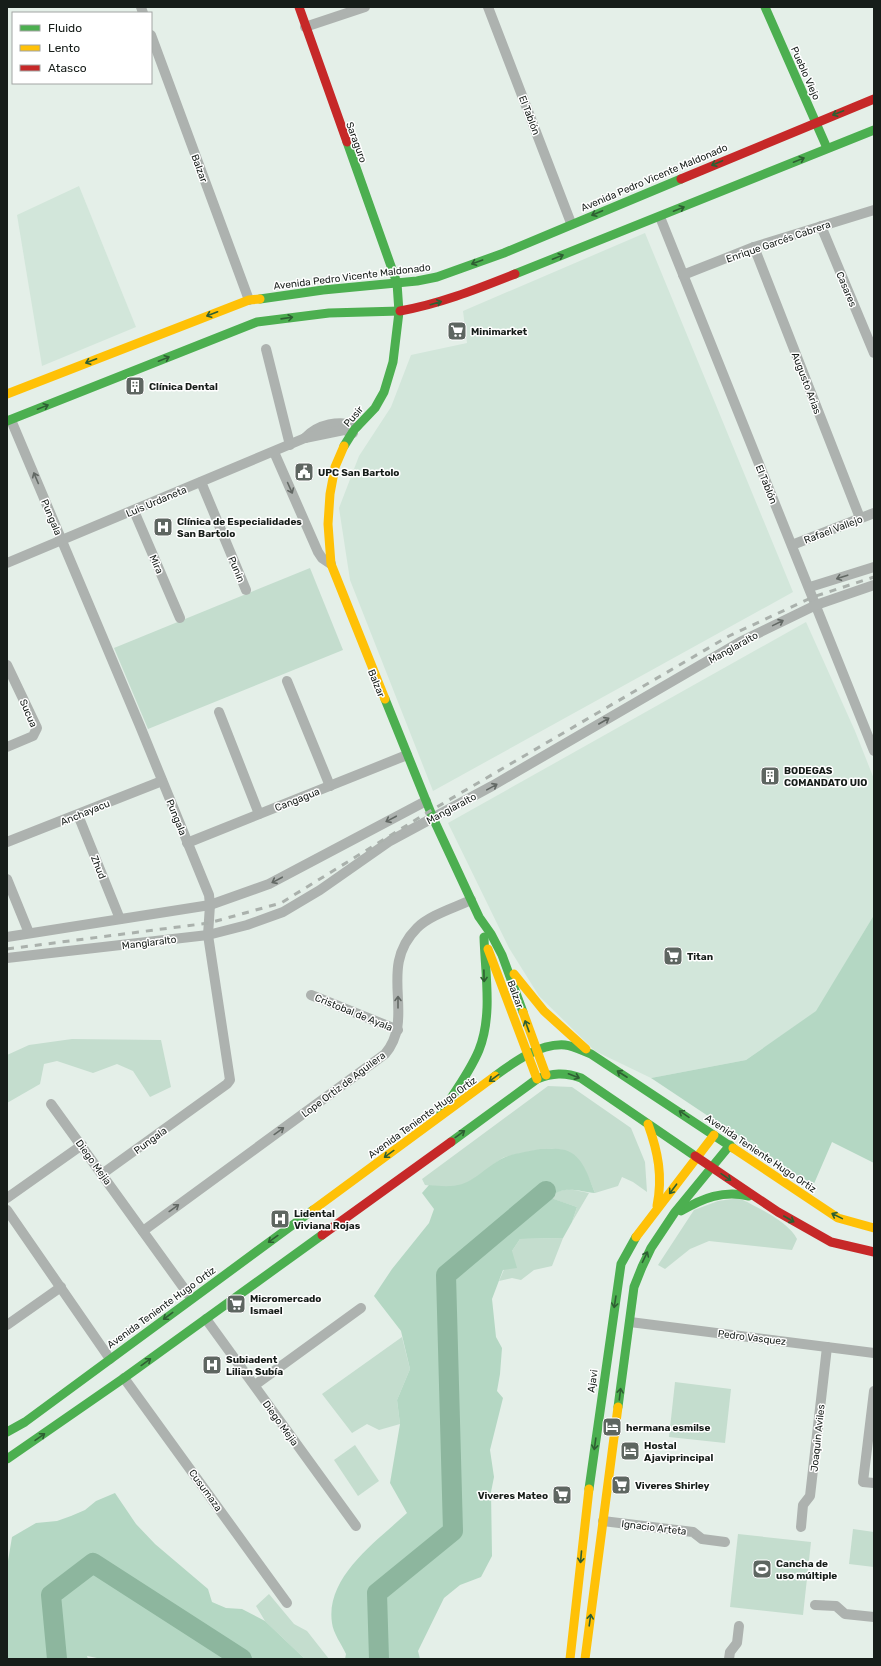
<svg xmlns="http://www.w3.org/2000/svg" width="881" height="1666" viewBox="0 0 881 1666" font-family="Rubik,sans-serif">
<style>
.built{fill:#d2e6da}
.green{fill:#c4ddce}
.forest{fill:#b4d7c3}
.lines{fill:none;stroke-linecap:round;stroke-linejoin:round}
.river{stroke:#8db69e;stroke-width:20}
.street{stroke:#adb2af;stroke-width:10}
.fast{stroke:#4caf50;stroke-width:9}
.slow{stroke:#ffc107;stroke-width:9}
.jam{stroke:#c62828;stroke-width:9}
.rail{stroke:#aab1ac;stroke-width:3;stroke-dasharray:7 7;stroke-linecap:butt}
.oneway{stroke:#2e5f32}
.oneway2{stroke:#626864}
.labels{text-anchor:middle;stroke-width:3;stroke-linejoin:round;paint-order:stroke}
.street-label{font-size:10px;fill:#161d19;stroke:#fff}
.poi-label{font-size:10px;font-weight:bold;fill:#161d19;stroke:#fff;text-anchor:start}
</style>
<rect width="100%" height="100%" fill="#e4efe8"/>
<g class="built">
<path d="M79,186L136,327L42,366L17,215Z"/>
<path d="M645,233L793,592L433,791L350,580L339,508L359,456L391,407L411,355L467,343L463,311Z"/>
<path d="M806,622L855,731L874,779V915L817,1011L746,1060L651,1078L595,1051L539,996L509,948L448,823Z"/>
</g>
<g class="green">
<path d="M310,568L343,650L148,729L114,648Z"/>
<path d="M72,1039L161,1040L171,1087L150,1097L133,1071L117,1064L93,1073L57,1061L44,1064L40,1084L7,1103V1055L29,1045Z"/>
<path d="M548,1086L572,1087L631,1128L645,1162L647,1192L633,1182L622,1177L618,1186L595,1193C580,1154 571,1142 527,1152C519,1154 508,1155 501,1159C486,1169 473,1183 456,1187C447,1188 435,1186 425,1185L422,1179Z"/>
<path d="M569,1189L589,1193L572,1222L577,1207L550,1198L555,1192Z"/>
<path d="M739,1198C755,1206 789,1222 797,1239L792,1250L709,1241L690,1249L665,1269L658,1265L694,1210L718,1201Z"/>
<path d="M563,1238L552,1266L534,1270L521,1280L512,1278L499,1281L512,1251L520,1239Z"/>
<path d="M402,1337L410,1369L397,1400L400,1424L379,1430L367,1424L352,1433L322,1394Z"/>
<path d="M675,1382L731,1389L725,1443L669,1437Z"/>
<path d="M355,1445L379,1481L358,1496L334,1460Z"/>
<path d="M853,1529L874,1532V1567L849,1564Z"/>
<path d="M738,1534L811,1542L803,1615L730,1607Z"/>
<path d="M269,1594L294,1624L307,1631L329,1659H305L265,1621L256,1606Z"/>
</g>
<g class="forest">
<path d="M874,915V1163L832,1142L813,1186L651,1078L746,1060L816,1011Z"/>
<path d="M540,1149C547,1149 558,1148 565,1150C583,1155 589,1178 595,1193C581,1192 561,1184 551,1198L577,1207L572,1222L563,1238L520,1239L512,1251L517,1268L503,1270L492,1299L496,1337L502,1348L500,1374L497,1391L503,1398L490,1450L494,1477L491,1492L492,1556L481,1577L460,1585L444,1598L418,1651L420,1659H345L346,1654C342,1645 333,1633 332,1623C325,1577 377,1541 407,1513L390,1483L400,1424L397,1400L410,1369L401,1331L374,1296L392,1269L429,1223L434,1209L422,1193L429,1185C471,1190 470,1178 501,1159C512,1153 528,1152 540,1149Z"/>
<path d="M115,1493L136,1524L155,1544L208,1589L212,1602L226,1608L242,1609L265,1621L305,1659H102L87,1656L88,1659H7V1567L12,1537L36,1523L57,1521L71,1516L85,1510L96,1501Z"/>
</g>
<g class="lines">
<g class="river">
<path d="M57,1659L51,1595L93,1563L242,1659"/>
<path d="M379,1659L377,1593L453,1531L446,1275L546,1191"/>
</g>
<g class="street">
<path d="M141,7L143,13"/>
<path d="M488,7L571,223"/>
<path d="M305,27L365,7"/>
<path d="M151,35L249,300"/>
<path d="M660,217L874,751"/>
<path d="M821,226L874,353"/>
<path d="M754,247L860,518"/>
<path d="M683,275L754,247L874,210"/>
<path d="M266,349L290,445"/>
<path d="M11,420L140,726L209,895L210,905L208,935L230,1080L227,1084L102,1174"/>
<path d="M305,438C318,424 339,420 357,426"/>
<path d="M274,452L318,552L322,558L331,564"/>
<path d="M201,482L246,590"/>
<path d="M134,511L180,618"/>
<path d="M792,545L874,513"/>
<path d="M7,563L305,438L344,430L353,433"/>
<path d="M810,587L874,567"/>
<path d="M7,665L37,728L33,736L7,747"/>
<path d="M287,681L330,786"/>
<path d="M219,712L259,814"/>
<path d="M78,815L120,919"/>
<path d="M7,842L162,781"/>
<path d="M187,843L407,755"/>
<path d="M7,879L29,933"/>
<path d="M7,937L210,905L269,884L426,801"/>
<path d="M7,958L208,935L247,925L283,912L320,890L390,841L492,786L740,642L816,605L874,585"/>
<path d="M311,995L398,1030"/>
<path d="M51,1104L191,1298"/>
<path d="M7,1198L82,1145"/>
<path d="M7,1210L110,1359"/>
<path d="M143,1231L385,1054C417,1016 376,969 417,928C430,915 454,908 471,900"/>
<path d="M206,1319L356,1526"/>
<path d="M630,1322L874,1353"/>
<path d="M7,1325L61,1287"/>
<path d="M124,1378L287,1603"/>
<path d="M255,1385L361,1308"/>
<path d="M874,1391L863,1482L874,1483"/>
<path d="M603,1521L693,1532L702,1539L725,1542"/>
<path d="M801,1527L803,1505L810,1496L827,1347"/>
<path d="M815,1605L836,1606L845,1614L874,1617"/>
<path d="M729,1659L730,1652L737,1643L739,1626"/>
</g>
<g class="fast">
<path d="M765,7L827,148"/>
<path d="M515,274L874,130"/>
<path d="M260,299L323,290L417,281L437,277L504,253L681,179"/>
<path d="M7,421L257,322L329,313L400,311"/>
<path d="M344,446L354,430L375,408L384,392L393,362L399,312L397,283L347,142"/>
<path d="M385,699L433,818L479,917L491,934L502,955L523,1012"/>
<path d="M495,1076C514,1062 540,1043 565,1045C574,1046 583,1051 591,1054L733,1148"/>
<path d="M441,1113C454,1093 470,1072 479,1050C493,1015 485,973 484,937"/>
<path d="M451,1142L537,1079C552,1073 565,1072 581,1078L695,1156"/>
<path d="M681,1211C703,1198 723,1190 749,1196"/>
<path d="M618,1407L634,1287L642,1267L651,1248L675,1212L730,1145"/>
<path d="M7,1432L25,1422L313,1210"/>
<path d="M7,1459L124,1378L322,1235"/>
<path d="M589,1489L621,1264L636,1237"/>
</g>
<g class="slow">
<path d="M7,394L249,300L260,299"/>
<path d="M344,446L335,467L330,494L328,524L331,564L385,699"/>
<path d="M488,949L537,1079"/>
<path d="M514,974L544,1011L586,1049"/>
<path d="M523,1012L546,1075"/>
<path d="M648,1124C658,1152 663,1176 657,1206"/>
<path d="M733,1148L838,1218L874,1228"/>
<path d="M313,1210L495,1076"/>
<path d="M636,1237L714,1135"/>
<path d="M570,1659L589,1489"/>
<path d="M585,1659L618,1407"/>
</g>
<g class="jam">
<path d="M299,7L347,142"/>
<path d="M681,179L874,99"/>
<path d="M400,311C440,304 477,289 515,274"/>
<path d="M695,1156L778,1212L831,1242L874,1252"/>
<path d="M322,1235L451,1142"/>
</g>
<path class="rail" d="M7,949L209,923L281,903L430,811L729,636L813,597L874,577"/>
</g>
<defs><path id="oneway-shaft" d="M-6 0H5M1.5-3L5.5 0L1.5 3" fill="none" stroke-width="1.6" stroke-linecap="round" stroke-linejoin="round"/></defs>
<g class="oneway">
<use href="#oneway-shaft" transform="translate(838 113) rotate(159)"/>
<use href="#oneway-shaft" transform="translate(799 160) rotate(-22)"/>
<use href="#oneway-shaft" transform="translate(717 163) rotate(157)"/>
<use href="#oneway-shaft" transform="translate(679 209) rotate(-22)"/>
<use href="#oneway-shaft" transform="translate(597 213) rotate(157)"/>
<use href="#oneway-shaft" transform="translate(558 257) rotate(-22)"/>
<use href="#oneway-shaft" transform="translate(477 262) rotate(160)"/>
<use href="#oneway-shaft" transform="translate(436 303) rotate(-16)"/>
<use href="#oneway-shaft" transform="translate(212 314) rotate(159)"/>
<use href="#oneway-shaft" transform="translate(287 318) rotate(-8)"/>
<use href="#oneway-shaft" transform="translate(164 359) rotate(-22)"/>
<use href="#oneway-shaft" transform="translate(91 361) rotate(159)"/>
<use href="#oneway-shaft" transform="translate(43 407) rotate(-22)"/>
<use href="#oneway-shaft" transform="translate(484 976) rotate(89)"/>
<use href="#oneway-shaft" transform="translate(527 1026) rotate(-110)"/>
<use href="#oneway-shaft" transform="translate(622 1074) rotate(-147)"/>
<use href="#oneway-shaft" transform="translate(574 1076) rotate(21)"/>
<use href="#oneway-shaft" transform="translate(494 1078) rotate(144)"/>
<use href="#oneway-shaft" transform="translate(684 1114) rotate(-146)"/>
<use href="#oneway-shaft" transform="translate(460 1134) rotate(-36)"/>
<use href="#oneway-shaft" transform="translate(389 1154) rotate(144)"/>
<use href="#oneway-shaft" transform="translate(726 1177) rotate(35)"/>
<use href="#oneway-shaft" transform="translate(673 1189) rotate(127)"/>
<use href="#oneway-shaft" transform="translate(837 1216) rotate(-154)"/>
<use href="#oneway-shaft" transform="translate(789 1219) rotate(30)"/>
<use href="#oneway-shaft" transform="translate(273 1239) rotate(144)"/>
<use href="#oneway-shaft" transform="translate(645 1257) rotate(-64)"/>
<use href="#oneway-shaft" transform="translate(615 1302) rotate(99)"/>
<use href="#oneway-shaft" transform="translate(168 1316) rotate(143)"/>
<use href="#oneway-shaft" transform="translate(146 1362) rotate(-36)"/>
<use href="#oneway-shaft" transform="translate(620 1394) rotate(-83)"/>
<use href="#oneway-shaft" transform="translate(40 1437) rotate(-35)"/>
<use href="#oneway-shaft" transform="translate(595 1444) rotate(98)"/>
<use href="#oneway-shaft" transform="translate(581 1557) rotate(95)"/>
<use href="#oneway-shaft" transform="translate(590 1620) rotate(-82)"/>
</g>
<g class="oneway2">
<use href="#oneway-shaft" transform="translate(36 478) rotate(-113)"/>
<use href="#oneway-shaft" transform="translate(290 488) rotate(66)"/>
<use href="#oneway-shaft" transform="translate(842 577) rotate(162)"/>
<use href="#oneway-shaft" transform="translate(778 623) rotate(-26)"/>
<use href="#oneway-shaft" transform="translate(604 721) rotate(-30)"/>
<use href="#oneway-shaft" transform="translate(492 787) rotate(-29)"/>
<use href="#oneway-shaft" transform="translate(391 819) rotate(152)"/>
<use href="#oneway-shaft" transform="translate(277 880) rotate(152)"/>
<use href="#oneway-shaft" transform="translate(398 1002) rotate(-90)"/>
<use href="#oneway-shaft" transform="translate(279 1131) rotate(-36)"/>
<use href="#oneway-shaft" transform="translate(174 1208) rotate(-36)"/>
</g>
<defs>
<g id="supermarket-square" transform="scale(1)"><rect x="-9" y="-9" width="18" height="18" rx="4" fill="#5e6661" stroke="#fff"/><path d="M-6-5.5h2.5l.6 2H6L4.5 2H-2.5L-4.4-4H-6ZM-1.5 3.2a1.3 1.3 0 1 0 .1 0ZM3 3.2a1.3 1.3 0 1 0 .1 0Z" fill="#fff"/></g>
<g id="building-square" transform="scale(1)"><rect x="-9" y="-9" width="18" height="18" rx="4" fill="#5e6661" stroke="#fff"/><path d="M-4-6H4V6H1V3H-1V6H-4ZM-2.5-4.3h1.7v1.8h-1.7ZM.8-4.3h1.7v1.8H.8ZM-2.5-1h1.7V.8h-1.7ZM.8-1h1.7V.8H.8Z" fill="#fff"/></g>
<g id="civic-square" transform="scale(1)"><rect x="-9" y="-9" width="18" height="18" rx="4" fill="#5e6661" stroke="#fff"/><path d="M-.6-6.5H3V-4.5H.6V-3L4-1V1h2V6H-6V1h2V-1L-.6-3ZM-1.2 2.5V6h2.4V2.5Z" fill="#fff"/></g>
<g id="hospital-square" transform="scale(1)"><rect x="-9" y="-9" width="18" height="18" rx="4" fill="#5e6661" stroke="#fff"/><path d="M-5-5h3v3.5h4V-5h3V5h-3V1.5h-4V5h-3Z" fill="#fff"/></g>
<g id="hotel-square" transform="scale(1)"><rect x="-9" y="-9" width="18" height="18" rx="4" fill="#5e6661" stroke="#fff"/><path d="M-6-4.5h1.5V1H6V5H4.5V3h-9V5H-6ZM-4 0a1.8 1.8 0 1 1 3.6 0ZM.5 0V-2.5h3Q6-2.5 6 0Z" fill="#fff"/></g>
<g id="stadium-square" transform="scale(1)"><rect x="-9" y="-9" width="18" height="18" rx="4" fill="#5e6661" stroke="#fff"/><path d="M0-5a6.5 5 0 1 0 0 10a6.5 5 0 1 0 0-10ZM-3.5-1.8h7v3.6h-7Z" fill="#fff"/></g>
</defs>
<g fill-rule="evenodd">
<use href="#supermarket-square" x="457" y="331"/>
<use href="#building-square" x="135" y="386"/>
<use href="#civic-square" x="304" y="472"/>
<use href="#hospital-square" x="163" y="527"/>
<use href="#building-square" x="770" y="776"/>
<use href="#supermarket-square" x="673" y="956"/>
<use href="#hospital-square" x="280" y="1219"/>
<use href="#supermarket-square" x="236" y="1304"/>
<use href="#hospital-square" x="212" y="1365"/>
<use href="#hotel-square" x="612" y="1427"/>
<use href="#hotel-square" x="630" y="1451"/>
<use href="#supermarket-square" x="621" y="1485"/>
<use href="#supermarket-square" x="562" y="1495"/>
<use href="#stadium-square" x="762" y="1569"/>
</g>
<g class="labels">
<g class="street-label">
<text transform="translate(806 73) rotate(66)" y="4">Pueblo Viejo</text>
<text transform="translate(530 115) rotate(69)" y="4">El Tablón</text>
<text transform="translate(357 142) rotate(70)" y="4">Saraguro</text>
<text transform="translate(200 168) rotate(70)" y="4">Balzar</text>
<text transform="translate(654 177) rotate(-23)" y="4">Avenida Pedro Vicente Maldonado</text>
<text transform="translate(778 241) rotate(-19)" y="4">Enrique Garcés Cabrera</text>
<text transform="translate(352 276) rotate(-7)" y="4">Avenida Pedro Vicente Maldonado</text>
<text transform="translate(847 289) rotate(67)" y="4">Casares</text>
<text transform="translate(807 383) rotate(69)" y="4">Augusto Arias</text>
<text transform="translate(353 416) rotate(-49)" y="4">Pusir</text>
<text transform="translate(767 484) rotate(68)" y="4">El Tablón</text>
<text transform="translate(156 501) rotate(-23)" y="4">Luis Urdaneta</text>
<text transform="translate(52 517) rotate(67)" y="4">Pungala</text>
<text transform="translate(833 529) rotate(-21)" y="4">Rafael Vallejo</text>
<text transform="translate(157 564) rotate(66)" y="4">Mira</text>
<text transform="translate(237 569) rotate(67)" y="4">Punin</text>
<text transform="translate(733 647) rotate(-29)" y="4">Manglaralto</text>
<text transform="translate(377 683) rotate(68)" y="4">Balzar</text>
<text transform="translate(29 713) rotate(67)" y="4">Sucua</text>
<text transform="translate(297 799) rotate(-22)" y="4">Cangagua</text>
<text transform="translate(451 808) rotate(-28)" y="4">Manglaralto</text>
<text transform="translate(85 812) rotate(-22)" y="4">Anchayacu</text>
<text transform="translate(177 817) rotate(68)" y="4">Pungala</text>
<text transform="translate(99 867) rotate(68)" y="4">Zhud</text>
<text transform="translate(149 942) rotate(-7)" y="4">Manglaralto</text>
<text transform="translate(516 994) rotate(70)" y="4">Balzar</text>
<text transform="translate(354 1012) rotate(22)" y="4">Cristobal de Ayala</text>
<text transform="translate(343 1084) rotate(-37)" y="4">Lope Ortiz de Aguilera</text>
<text transform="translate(422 1117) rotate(-36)" y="4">Avenida Teniente Hugo Ortiz</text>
<text transform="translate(150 1140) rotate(-36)" y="4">Pungala</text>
<text transform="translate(761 1153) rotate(34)" y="4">Avenida Teniente Hugo Ortiz</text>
<text transform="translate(94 1162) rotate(54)" y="4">Diego Mejia</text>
<text transform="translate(161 1307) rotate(-36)" y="4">Avenida Teniente Hugo Ortiz</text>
<text transform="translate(752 1337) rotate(7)" y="4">Pedro Vasquez</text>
<text transform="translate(592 1381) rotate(-82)" y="4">Ajavi</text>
<text transform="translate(281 1423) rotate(54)" y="4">Diego Mejia</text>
<text transform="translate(817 1438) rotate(-84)" y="4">Joaquin Aviles</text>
<text transform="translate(206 1490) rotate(54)" y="4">Cusumaza</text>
<text transform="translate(654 1527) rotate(7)" y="4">Ignacio Arteta</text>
</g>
<g class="poi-label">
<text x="471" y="335">Minimarket</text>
<text x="149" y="390">Clínica Dental</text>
<text x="318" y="476">UPC San Bartolo</text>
<text x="177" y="525">Clínica de Especialidades<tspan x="177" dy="12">San Bartolo</tspan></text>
<text x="784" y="774">BODEGAS<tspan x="784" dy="12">COMANDATO UIO</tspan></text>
<text x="687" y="960">Titan</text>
<text x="294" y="1217">Lidental<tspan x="294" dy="12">Viviana Rojas</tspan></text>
<text x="250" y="1302">Micromercado<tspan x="250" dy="12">Ismael</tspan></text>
<text x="226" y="1363">Subiadent<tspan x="226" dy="12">Lilian Subía</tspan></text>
<text x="626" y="1431">hermana esmilse</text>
<text x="644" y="1449">Hostal<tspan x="644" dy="12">Ajaviprincipal</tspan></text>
<text x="635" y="1489">Viveres Shirley</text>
<text x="548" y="1499" text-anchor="end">Viveres Mateo</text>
<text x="776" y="1567">Cancha de<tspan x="776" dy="12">uso múltiple</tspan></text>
</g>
</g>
<rect width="881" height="1666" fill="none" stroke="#161d19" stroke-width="16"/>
<rect x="12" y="12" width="140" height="72" fill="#ffffff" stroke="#a2a5a3"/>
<rect x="20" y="25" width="20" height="6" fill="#4caf50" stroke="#a2a5a3"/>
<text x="48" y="32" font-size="12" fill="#161d19">Fluido</text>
<rect x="20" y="45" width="20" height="6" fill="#ffc107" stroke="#a2a5a3"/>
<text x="48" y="52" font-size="12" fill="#161d19">Lento</text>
<rect x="20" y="65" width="20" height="6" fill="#c62828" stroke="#a2a5a3"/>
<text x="48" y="72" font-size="12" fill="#161d19">Atasco</text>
</svg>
